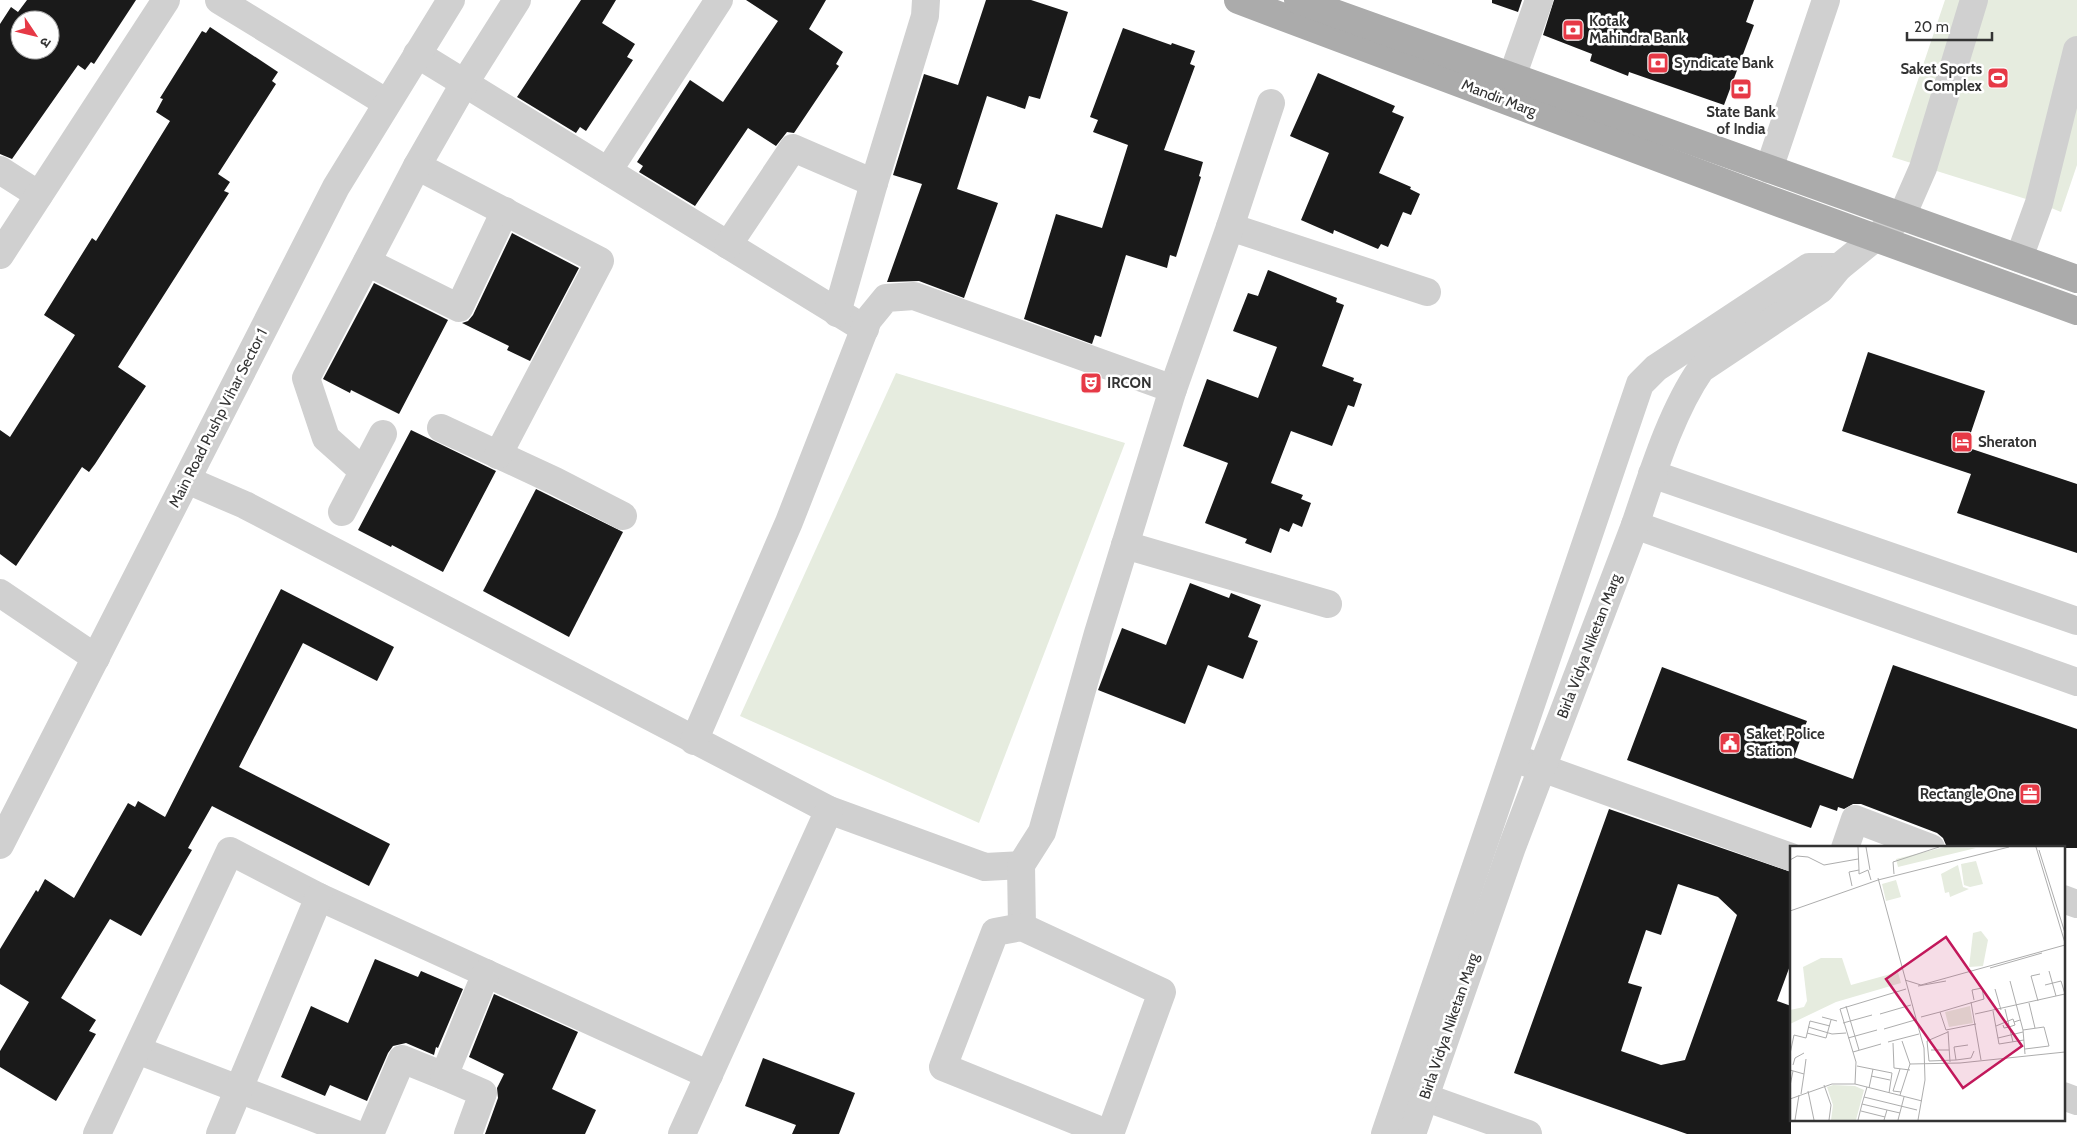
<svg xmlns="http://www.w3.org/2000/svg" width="2077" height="1134" viewBox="0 0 2077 1134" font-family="Cabin,'Noto Sans Devanagari',sans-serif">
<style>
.green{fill:#e6ecdf}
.building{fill:#1a1a1a;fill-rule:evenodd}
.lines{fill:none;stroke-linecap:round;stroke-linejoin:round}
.minor{stroke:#d0d0d0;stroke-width:28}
.major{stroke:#ababab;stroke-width:28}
.labels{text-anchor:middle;stroke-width:5;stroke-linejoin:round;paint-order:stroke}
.poi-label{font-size:15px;font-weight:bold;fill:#333;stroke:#fff;text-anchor:start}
.street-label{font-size:15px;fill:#333;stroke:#fff}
.inset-road{fill:none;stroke:#adadad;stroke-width:1}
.view{fill:#c2185b;fill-opacity:0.15;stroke:#c2185b;stroke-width:2.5}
.inset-edge{fill:none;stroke:#333;stroke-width:2.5}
</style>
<rect width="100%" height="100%" fill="#fff"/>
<g class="green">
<path d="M1945,0H2077V165L2061,212L2039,203L1892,157Z"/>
<path d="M896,373L1125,443L979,823L740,716Z"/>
</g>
<g class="building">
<path d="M27,0H136L94,64L91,62L85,70L78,65L12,159L0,154V24L11,7L18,12ZM20,20H50V50H20Z"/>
<path d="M581,0H616L602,23L635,44L627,57L633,60L586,131L580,127L576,133L517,97Z"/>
<path d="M746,0H826L809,29L843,52L836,64L839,66L794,133L787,132L776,146L748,128L695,206L639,172L643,166L637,162L690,80L723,102L778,21Z"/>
<path d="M986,0H1031L1068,12L1040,99L1029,96L1025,109L987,96L957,189L998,203L964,298L919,281L889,282H887L922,184L893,175L924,74L958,85Z"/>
<path d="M1492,0H1522L1518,12L1492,3Z"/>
<path d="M1554,0H1754L1746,22L1754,25L1724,105L1629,72L1628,76L1590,61L1592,54L1543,35Z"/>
<path d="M210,27L278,72L272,81L276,84L218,174L230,182L224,191L229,193L118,367L146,386L95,464L89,472L82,467L16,566L0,554V430L10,437L75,335L44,315L92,238L96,241L170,121L156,112L163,99L160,98L202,31L206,33Z"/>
<path d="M1123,28L1171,45L1172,43L1195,51L1190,64L1195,66L1164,150L1203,162L1199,176L1201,177L1176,257L1170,255L1167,268L1126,255L1101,337L1095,335L1092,344L1024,319L1056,214L1102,228L1128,145L1093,132L1098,120L1090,117Z"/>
<path d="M1318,73L1395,106L1392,112L1404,117L1379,173L1411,187L1410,189L1420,194L1411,215L1403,212L1388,247L1381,244L1378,249L1334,230L1333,234L1301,220L1329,153L1290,136Z"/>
<path d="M512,233L579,268L530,361L507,350L509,346L462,323L468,321L473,315Z"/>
<path d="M1268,270L1337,298L1336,302L1344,305L1322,366L1354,378L1353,381L1362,384L1354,407L1348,405L1332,446L1291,431L1271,483L1303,495L1301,499L1311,503L1302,527L1293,523L1289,532L1280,528L1271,553L1245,543L1247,539L1205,523L1228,463L1183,446L1207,379L1258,398L1277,347L1233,331L1248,293L1258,296Z"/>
<path d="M374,283L448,320L399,414L351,390L350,393L323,379Z"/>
<path d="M1868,352L1985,391L1966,447L2077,484V553L1957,513L1971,474L1842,431Z"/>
<path d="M411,430L496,471L443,572L392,545L391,547L358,530Z"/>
<path d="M536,489L623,532L569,637L483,591Z"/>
<path d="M1190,583L1229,598L1231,593L1261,605L1248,637L1258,641L1243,679L1208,665L1185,724L1098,690L1122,628L1166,645Z"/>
<path d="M281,589L394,647L377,681L303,643L239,767L390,844L369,886L212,806L188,848L192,850L141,936L110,919L61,998L96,1020L89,1031L96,1034L56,1101L0,1067V1051L29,1002L0,984V949L36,890L38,892L45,879L74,898L128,803L135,807L138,801L165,817Z"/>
<path d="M1893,665L2077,729V848H1953L1946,845L1943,838L1937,833L1861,804H1853L1844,809L1838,807L1837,811L1820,805L1811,828L1627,760L1662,667L1807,721L1794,757L1853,779Z"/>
<path d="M1609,809L1791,872V963L1777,1001L1791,1006V1134H1687L1514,1073ZM1678,884L1718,897L1737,915L1685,1060L1661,1065L1621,1051L1642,987L1628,983L1646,930L1661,935Z"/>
<path d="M375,959L418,977L421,971L463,989L438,1048L436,1047L434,1055L406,1043L393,1046L388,1053L367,1101L330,1085L325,1096L281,1077L311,1006L348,1023Z"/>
<path d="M494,994L578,1032L552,1089L596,1110L585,1134H485L498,1098L497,1088L504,1074L469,1057Z"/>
<path d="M763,1058L855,1093L839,1134H792L796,1125L745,1106Z"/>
</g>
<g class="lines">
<g class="minor">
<path d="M219,0L387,103"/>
<path d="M417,54L865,329"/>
<path d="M1512,77L1539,0"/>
<path d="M1769,169L1826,0"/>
<path d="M0,170L39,195"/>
<path d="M608,171L719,0"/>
<path d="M1230,227L1427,292"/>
<path d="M728,245L793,148L874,183"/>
<path d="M0,255L166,0"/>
<path d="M2019,258L2039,203L2077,50"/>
<path d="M367,262L459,308L505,211"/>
<path d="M837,313L874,183L925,16L926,0"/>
<path d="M1173,389L1230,227L1271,103"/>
<path d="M441,428L555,481L623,516"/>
<path d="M498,455L600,261L417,166L464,84L517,0"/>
<path d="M363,471L326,438L306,378L417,166"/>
<path d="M1652,474L2077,621"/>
<path d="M187,480L245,505L829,810L985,867L1021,865"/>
<path d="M342,512L383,434"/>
<path d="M1635,525L2077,682"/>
<path d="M1125,545L1328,604"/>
<path d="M0,593L96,658"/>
<path d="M694,741L789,522L868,320L886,298L914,296L1173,389L1098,633L1042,832L1021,865L1022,927"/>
<path d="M1525,762L1791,857"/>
<path d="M0,845L336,187L451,0"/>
<path d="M1845,848L1855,819L1931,848"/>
<path d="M2063,899L2077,904"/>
<path d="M137,1050L356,1134"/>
<path d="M1406,1093L1424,1097L1528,1134"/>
<path d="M2063,1096L2077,1101"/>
<path d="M97,1134L230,851L319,897L709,1075"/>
<path d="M220,1134L319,897"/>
<path d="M370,1134L402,1059L444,1076"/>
<path d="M468,1134L483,1093L444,1076L486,973"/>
<path d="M682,1134L829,810"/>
<path d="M1109,1134L943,1067L995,932L1022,927L1162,992L1110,1134"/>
<path d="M1385,1134L1640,384L1656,368L1809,267H1839"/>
<path d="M1412,1134L1512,847L1635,525C1652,475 1671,412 1701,369L1821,289L1839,267L1902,216L1923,168L1974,0"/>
</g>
<g class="major">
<path d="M1238,0L1768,199L2077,311"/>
<path d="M1298,0L2077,279"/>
</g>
</g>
<defs>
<g id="bank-square" transform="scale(1.125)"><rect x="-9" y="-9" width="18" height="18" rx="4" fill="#e63946" stroke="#fff"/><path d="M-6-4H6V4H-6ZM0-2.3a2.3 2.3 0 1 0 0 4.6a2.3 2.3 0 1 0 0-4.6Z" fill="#fff"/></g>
<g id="stadium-square" transform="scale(1.125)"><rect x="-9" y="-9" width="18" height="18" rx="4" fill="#e63946" stroke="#fff"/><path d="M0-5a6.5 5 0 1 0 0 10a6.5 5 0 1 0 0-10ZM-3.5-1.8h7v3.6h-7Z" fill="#fff"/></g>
<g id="theatre-square" transform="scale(1.125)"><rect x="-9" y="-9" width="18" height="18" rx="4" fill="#e63946" stroke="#fff"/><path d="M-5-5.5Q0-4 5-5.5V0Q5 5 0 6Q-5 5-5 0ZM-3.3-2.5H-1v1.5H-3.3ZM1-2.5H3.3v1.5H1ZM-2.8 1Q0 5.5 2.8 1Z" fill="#fff"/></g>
<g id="hotel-square" transform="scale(1.125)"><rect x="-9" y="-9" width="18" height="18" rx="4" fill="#e63946" stroke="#fff"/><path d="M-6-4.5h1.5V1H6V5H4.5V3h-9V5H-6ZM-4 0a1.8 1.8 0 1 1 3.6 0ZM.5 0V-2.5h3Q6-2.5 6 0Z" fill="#fff"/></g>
<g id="civic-square" transform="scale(1.125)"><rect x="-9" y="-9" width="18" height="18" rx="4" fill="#e63946" stroke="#fff"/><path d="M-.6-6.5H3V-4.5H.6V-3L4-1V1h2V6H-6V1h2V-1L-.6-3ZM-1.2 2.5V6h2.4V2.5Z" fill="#fff"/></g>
<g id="office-square" transform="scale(1.125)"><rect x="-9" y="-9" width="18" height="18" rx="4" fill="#e63946" stroke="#fff"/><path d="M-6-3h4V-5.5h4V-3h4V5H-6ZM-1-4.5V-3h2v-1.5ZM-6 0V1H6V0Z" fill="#fff"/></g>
</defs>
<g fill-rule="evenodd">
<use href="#bank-square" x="1573" y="30"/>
<use href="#bank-square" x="1658" y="63"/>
<use href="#stadium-square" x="1998" y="78"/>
<use href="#bank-square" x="1741" y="89"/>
<use href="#theatre-square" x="1091" y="383"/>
<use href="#hotel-square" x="1962" y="442"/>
<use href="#civic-square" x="1730" y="743"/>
<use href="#office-square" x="2030" y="794"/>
</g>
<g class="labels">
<g class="poi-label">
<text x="1589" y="26">Kotak<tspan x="1589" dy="17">Mahindra Bank</tspan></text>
<text x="1674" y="68">Syndicate Bank</text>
<text x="1982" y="74" text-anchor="end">Saket Sports<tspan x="1982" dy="17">Complex</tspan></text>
<text x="1741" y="117" text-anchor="middle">State Bank<tspan x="1741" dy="17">of India</tspan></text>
<text x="1107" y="388">IRCON</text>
<text x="1978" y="447">Sheraton</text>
<text x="1746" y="739">Saket Police<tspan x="1746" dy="17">Station</tspan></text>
<text x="2014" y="799" text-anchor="end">Rectangle One</text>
</g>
<g class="street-label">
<text transform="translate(1499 98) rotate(21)" y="5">Mandir Marg</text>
<text transform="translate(218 418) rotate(-63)" y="5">Main Road Pushp Vihar Sector 1</text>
<text transform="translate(1589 646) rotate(-69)" y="5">Birla Vidya Niketan Marg</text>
<text transform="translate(1449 1026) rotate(-71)" y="5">Birla Vidya Niketan Marg</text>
</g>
</g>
<g transform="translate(1790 846)">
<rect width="275" height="275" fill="#fff"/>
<path d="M155,1L186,2L108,21L106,13ZM186,15L193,38L180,41L174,39L171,18ZM168,19L173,41L179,43L160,51L159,46L155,47L151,28ZM106,34L111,51L96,55L92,38ZM191,85L198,94L193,120L179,121L183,87ZM31,112H52L61,139L108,126L111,137L46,156L0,178V164L14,161L17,155L13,121ZM180,160L183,177L159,181L155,166ZM43,239L65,240L74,244L66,274H41L43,259L37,241Z" fill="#e6ecdf"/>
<path class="inset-road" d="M68,1L69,24M76,1L80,24M246,1L275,97M249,4L275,87M0,14L7,10L18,11L34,19L68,13M104,28L103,16L149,1M88,32L134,202L135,234L128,274M62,40L59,26L69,24V28L78,24L81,34M0,65L88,34L219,1M200,122L252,107M259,125L266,150M115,134L131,139L275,99M220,135L233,184L235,208M128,140L156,135M205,143L211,164M184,154L182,144L192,142L194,153L150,166L156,184L186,178M248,155L241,130L250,128M181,156L191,214M239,157L245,182M56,160L69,204M215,163L223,196M203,165L209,198L234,194M90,168L121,159M185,168L275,148L271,135L255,139M32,171L47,175M131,171L150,166M53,177L82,169M213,179L214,182L219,181L225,179L224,176M206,180L223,173L224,176L230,174M18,181L42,188L56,187M94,183L125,174M233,184L254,181L259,200L235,203M158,185L160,216M158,186L137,195L139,215L166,214L164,201L178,199M17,187L36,192L41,174M58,192L87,184M208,192L233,186M98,196L129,188M103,197L104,222L120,224M141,204H159M63,206L91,198M0,208L4,189L16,192L20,175L40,180M166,214L181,212L184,205M120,218L170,217L275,206M3,219L5,212L14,207M67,220L102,227L99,247M110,223L103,245L111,246M0,224L14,228L11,248M14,228L16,213M81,230L100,234M65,238L66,216L50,163L116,143M34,239L41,259L39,274M0,240L3,225M77,241L72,258L97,264M79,242L83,223M18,245L24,274M110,249L120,218L112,195M74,251L127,264M0,253L42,238H65L132,255M71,265L95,271M5,274L9,249M68,274L72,258M94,274L97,264L110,267M108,274L114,251"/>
<path class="view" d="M156,91L232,200L173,242L96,133Z"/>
<rect width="275" height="275" class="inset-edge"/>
</g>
<g transform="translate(35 35) rotate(125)"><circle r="24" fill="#ffffff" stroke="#adadad"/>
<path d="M0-4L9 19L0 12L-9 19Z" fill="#e63946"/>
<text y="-8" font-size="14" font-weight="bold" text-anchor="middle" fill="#333333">उ</text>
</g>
<path d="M1907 32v8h85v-8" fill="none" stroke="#333333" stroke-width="2.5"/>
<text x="1914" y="32" font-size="15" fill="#333333" stroke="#ffffff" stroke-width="4" paint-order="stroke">20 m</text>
</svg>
